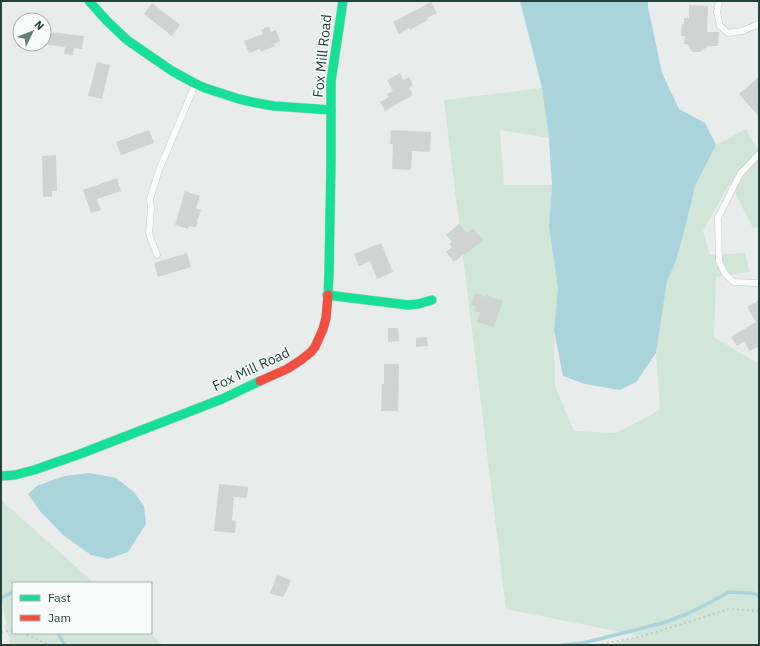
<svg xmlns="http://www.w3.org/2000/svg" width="760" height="646" viewBox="0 0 760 646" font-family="'IBM Plex Sans',sans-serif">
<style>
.green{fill:#d1e6d8}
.water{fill:#a9d4db}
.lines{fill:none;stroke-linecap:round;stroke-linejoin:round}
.stream{stroke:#a9d4db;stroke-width:3.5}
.building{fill:#cfd4d2}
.lane-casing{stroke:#c5cac8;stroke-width:7}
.fast-casing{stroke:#c3cbc8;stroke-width:10}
.jam-casing{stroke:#c3cbc8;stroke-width:10}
.path{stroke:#c3ccca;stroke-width:2;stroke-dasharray:2 3;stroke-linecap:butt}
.lane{stroke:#fcfcfc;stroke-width:6}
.fast{stroke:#16e098;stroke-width:9}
.jam{stroke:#f24e42;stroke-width:9}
.labels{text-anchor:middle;stroke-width:3;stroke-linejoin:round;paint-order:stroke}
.street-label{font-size:14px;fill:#24423a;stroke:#f7fbf9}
</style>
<rect width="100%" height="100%" fill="#e8edeb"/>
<g class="green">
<path d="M542,88L549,138L500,130L504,185H552L549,227L558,288L554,331L555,386L574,431L616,433L660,410L656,353L667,281L676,261L686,224L695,186L716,145L746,129L759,152V227L753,228L730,183L703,231L710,255L745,253L750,272L716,277L714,337L759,364V645H609L641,636L506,609L444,100Z"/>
<path d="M1,500L94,583H13V633H150L163,645H10L1,595Z"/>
</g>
<g class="water">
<path d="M520,1H648V7L662,73L679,109L705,123L716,145L695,186L686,224L676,261L667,281L656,353L636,382L620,390L585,384L563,376L554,331L558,288L549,227L552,185L549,138L542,88Z"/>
<path d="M90,473L116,478L134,492L144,506L146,524L128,552L108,559L91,555L63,535L40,511L28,494L37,486L64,476Z"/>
</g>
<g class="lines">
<g class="stream">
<path d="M1,598L13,592"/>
<path d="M58,633L64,644L66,645"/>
<path d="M562,645L583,643L647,627L666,622L687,614L705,605L729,592L752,593L759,596"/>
</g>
</g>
<g class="building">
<path d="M431,2L437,13L427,18L428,20L410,30L409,28L399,34L393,22Z"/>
<path d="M152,3L180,25L172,36L144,14Z"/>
<path d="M689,5L708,6L707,32H719L718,46H709L699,52H692L687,44H684L685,36H681L682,24H684V18H689Z"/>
<path d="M269,26L271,32L276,30L280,41L274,44L275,46L261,52L260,49L249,53L244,41L263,34L261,30Z"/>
<path d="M49,32L84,36L82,49L74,48L73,55L64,54L65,47L48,45Z"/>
<path d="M97,62L110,65L102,99L88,96Z"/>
<path d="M400,73L403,80L409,77L413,85L409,88L413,95L385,111L380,102L389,97L387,94L393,91L387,80Z"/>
<path d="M759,77V117L739,94Z"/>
<path d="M149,130L154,143L121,155L116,142Z"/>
<path d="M391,130L431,132L430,152L412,151L411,170L392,169L393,144H390Z"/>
<path d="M56,155L57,191H52V197H43L42,156Z"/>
<path d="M117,178L121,191L97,199L101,210L91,213L83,190Z"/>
<path d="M185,191L200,196L196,208L201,210L197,221L198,223L196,227L189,226L188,229L175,225Z"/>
<path d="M459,224L467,233L473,228L483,240L465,255L464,254L454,262L446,252L452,247L449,244L452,242L446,235Z"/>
<path d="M381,243L393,272L377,279L370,261L359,266L354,254Z"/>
<path d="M187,253L191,267L158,277L154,263Z"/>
<path d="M475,293L486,297L487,295L503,301L494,327L477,322L480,313L474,311L476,306L471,304Z"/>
<path d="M759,300V346L750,351L744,342L737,346L731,337L756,322L747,307Z"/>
<path d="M388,328H398L399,341L388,342Z"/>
<path d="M427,337L428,346L416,347V338Z"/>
<path d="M384,364H399L398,411H381L382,384H384Z"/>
<path d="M219,484L248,487L247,498L234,497L232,520L236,521L235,533L214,531Z"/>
<path d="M277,575L291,580L284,596H283L282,597L270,593Z"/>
</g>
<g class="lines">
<g class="lane-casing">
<g id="lane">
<path d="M719,1L717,12L720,26L728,33L742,31L759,24"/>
<path d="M759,154L740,174L718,218L719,261L725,274L734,282L757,283L759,282"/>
<path d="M157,255L149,234L151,208L150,199L159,170L195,85"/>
</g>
</g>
<g class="fast-casing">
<g id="fast">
<path d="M89,1L107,21L127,40L172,71L196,84L205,88L239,99L257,103L274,106L331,110"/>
<path d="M327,295L408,305L418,304L432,300"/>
<path d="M328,295L329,273L331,161V81L343,1"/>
<path d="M1,476L15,475L34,470L80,454L222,399L260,381"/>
</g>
</g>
<g class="jam-casing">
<path id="jam" d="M260,381L287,369L301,360L311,352L315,347L323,329L326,318L328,295"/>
</g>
<g class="path">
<path d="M1,632L13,630"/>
<path d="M22,633L35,638L48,645"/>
<path d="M597,645L643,636L729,609L759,611"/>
</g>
<use href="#lane" class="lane"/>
<use href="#fast" class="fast"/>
<use href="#jam" class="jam"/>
</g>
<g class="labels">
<g class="street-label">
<text transform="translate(322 56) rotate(-84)" y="5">Fox Mill Road</text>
<text transform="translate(251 369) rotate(-25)" y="5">Fox Mill Road</text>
</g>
</g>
<rect width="760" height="646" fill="none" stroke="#24423a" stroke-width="4"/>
<rect x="12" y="582" width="140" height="52" fill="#f7fbf9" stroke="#a3b1ad"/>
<rect x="20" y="595" width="20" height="6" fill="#16e098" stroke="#a3b1ad"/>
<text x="48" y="602" font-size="12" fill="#24423a">Fast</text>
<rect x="20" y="615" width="20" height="6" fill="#f24e42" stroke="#a3b1ad"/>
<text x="48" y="622" font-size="12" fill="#24423a">Jam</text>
<g transform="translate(32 32) rotate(47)"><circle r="19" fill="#f7fbf9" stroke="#a3b1ad"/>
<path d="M0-3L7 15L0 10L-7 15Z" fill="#697e78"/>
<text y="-6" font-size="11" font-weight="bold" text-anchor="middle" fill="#24423a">N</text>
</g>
</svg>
